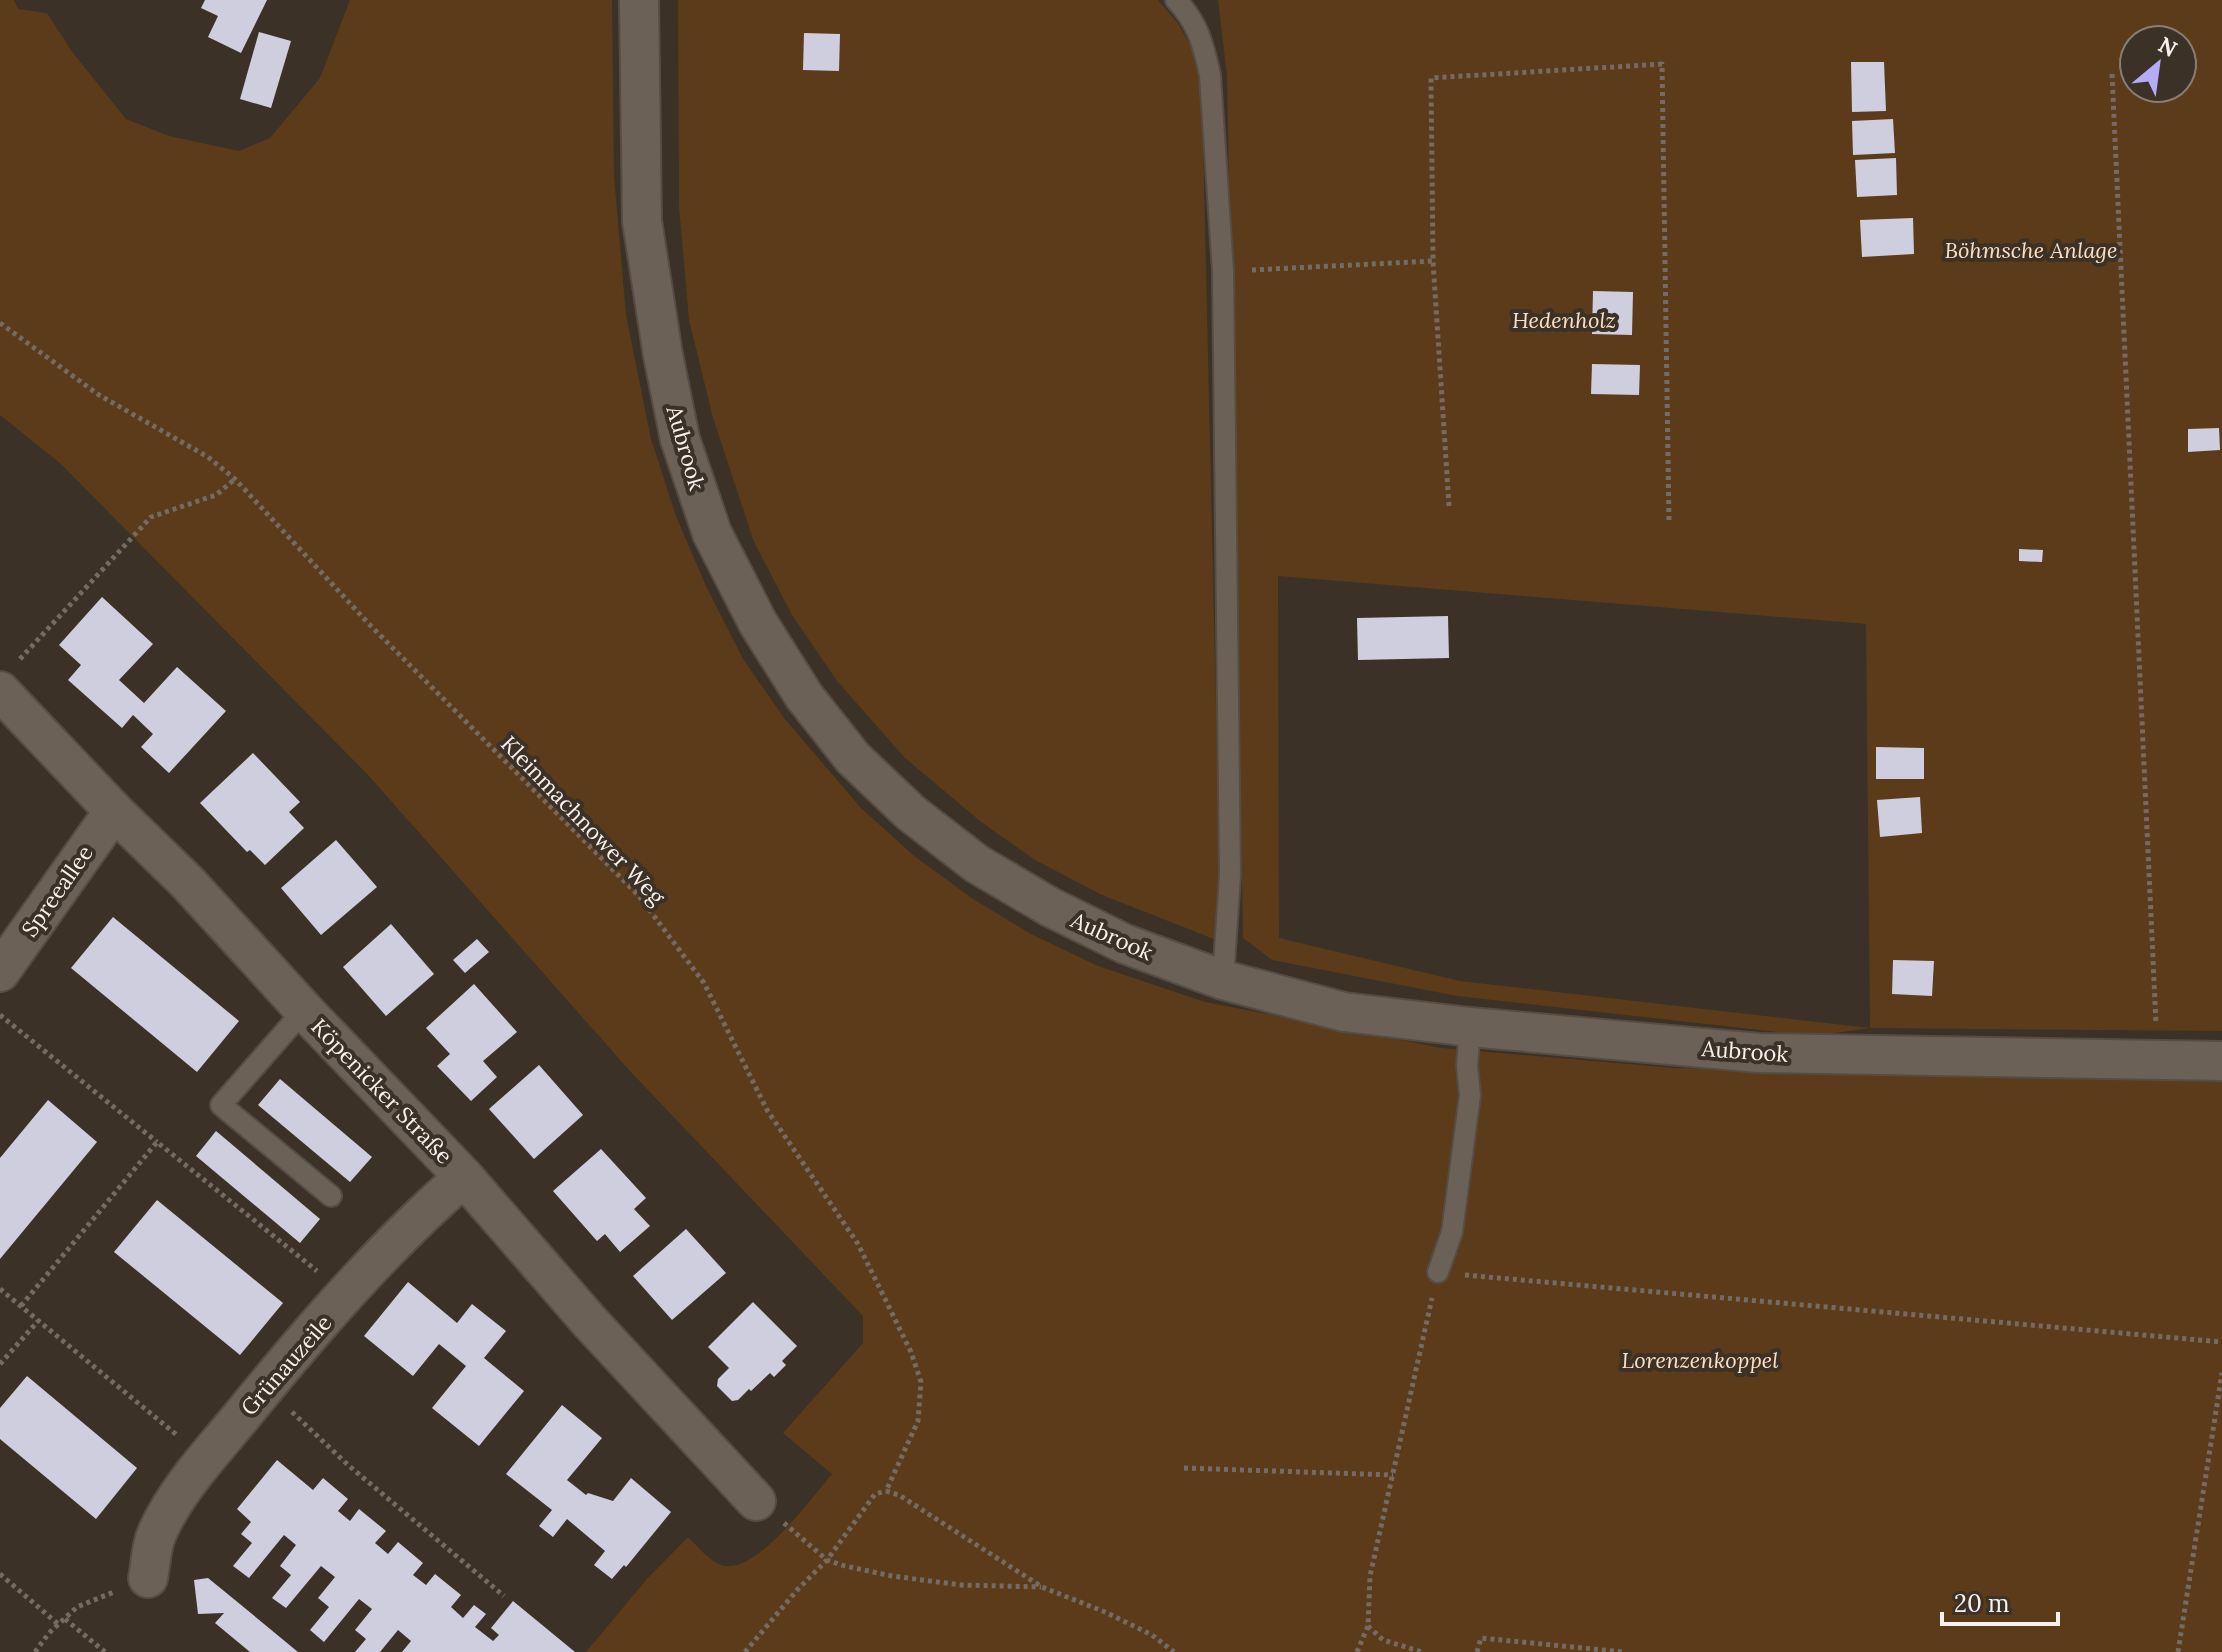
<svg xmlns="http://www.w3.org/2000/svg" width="2222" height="1652" viewBox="0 0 2222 1652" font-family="Lora,serif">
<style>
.green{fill:#5b3b1a;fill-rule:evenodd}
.building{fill:#cfcede}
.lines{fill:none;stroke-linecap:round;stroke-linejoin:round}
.service-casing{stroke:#554d45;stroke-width:24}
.minor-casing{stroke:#554d45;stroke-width:42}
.path{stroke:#756b63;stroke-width:5;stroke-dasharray:4 4;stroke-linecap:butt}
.service{stroke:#6c6156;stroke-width:20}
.minor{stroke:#6c6156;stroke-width:38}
.labels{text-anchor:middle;stroke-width:8;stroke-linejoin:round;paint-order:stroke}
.park-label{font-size:22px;font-style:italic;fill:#fedec1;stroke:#3b3127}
.street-label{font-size:22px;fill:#f8f1eb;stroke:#3b3127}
</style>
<rect width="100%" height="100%" fill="#3b3127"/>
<g class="green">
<path d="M0,0H14L18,9L47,13L73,53L126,119L169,136L239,151L270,138L320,78L350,0H612L614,176L626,315L651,439L676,516L706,586L743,659L784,718L861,808L913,855L973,899L1031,934L1098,966L1205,1002L1442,1048L1675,1068L2222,1075V1652H586L646,1580L688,1537C697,1546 710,1561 721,1565C755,1577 812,1497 832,1474L783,1433L863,1343V1316L629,1070L369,776L61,464L0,415Z"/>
<path d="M678,0H1158L1177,22L1196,55L1202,94L1220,882L1214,939L1102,895L1035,860L980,821L905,758L837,681L792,615L754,542L713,418L689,320L679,206Z"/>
<path d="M1218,0H2222V1031L1870,1028L1813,1036L1457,996L1272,960L1243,938L1227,76ZM2134,40H2182V88H2134ZM1278,576L1866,624L1870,1028L1460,981L1279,938Z"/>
</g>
<g class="building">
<path d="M205,0H267L241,53L208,37L218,16L201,8Z"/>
<path d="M259,32L291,41L271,108L240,99Z"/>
<path d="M804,33L840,34L839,71L803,70Z"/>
<path d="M1851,62H1884L1886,111L1852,112Z"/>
<path d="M1893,119L1895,153L1853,155L1852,121Z"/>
<path d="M1896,158L1897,195L1857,197L1855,160Z"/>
<path d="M1913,218L1914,254L1862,257L1860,220Z"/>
<path d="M1593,291L1633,292L1632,335L1592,334Z"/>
<path d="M1592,364L1640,365L1639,395L1591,394Z"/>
<path d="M2219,428L2220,450L2188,452V429Z"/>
<path d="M2019,549L2043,550L2042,562L2019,561Z"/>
<path d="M102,597L153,644L119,680L144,703L177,667L226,711L169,773L141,747L153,734L133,715L122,728L68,680L81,665L59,645Z"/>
<path d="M1448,616L1449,658L1358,660L1357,618Z"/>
<path d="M1876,747L1924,748V779H1876Z"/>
<path d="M253,753L300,802L289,812L304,828L265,865L250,850L247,852L200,803Z"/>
<path d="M1920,797L1922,833L1880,837L1877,800Z"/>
<path d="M336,840L377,887L321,935L281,888Z"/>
<path d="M113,917L239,1021L197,1072L71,968Z"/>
<path d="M391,924L434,974L386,1016L343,967Z"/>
<path d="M477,939L489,952L465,973L453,960Z"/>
<path d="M1893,960L1934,961L1932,996L1892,994Z"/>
<path d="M474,984L517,1032L483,1061L497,1077L471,1101L437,1066L450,1054L426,1028Z"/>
<path d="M539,1065L583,1115L534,1159L489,1109Z"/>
<path d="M280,1079L372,1157L350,1182L258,1105Z"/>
<path d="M48,1100L97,1142L0,1259V1158Z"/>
<path d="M216,1131L320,1219L300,1243L196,1156Z"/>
<path d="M601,1149L646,1198L634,1209L650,1226L620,1252L605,1234L597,1241L553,1191Z"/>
<path d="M157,1200L283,1303L240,1355L114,1252Z"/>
<path d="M686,1229L726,1273L672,1320L633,1276Z"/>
<path d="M408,1282L457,1323L472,1304L506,1331L484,1358L524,1391L479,1446L432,1408L466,1366L439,1344L413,1376L364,1336Z"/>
<path d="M753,1302L797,1346L782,1361L786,1365L774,1377L770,1373L751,1391L749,1389L738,1400L732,1401L717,1386L718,1379L729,1368L708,1347Z"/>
<path d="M27,1376L137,1468L96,1519L0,1439V1408Z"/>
<path d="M562,1405L602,1438L567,1480L586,1495L588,1493L613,1501L631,1478L671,1512L626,1567L624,1565L612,1579L594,1565L605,1551L567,1519L553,1537L539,1526L552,1510L506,1474Z"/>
<path d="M277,1460L313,1490L323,1478L348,1499L338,1511L350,1521L359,1509L386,1531L375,1543L388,1554L398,1542L423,1563L413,1575L426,1585L435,1574L461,1595L451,1607L463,1618L474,1605L486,1614L475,1627L493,1641L499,1635L491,1628L513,1601L575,1652H402L411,1641L398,1630L380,1652H355L366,1639L355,1630L372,1609L359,1599L324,1642L310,1630L329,1607L318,1598L335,1577L321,1566L286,1608L272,1598L291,1575L280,1566L296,1545L284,1535L249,1578L233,1566L252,1543L241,1534L251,1522L237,1509Z"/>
<path d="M208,1578L235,1600L298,1652H250L215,1623L224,1613L198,1614L194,1580Z"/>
</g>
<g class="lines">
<g class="service-casing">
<g id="service">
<path d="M1176,0C1198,23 1203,44 1210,75L1223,271L1230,875L1223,980"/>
<path d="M305,1009L221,1105L331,1196"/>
<path d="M1438,1272L1452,1232L1470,1095L1467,1066L1470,1027"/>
</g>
</g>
<g class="minor-casing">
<g id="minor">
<path d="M639,0L642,221L663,355L680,439L712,533L758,623L804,696L853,758L911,813L977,864L1050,907L1125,944L1223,980L1344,1012L1470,1027L1759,1053L2222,1061"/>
<path d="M0,691L114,811L188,883L304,1010L464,1177L589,1321L756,1501"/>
<path d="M0,972L114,811"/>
<path d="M148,1578C151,1563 151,1545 158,1531C177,1489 211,1453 240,1418C309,1333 382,1248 464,1177"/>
</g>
</g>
<g class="path">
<path d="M2112,74L2156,1024"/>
<path d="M1252,270L1433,261"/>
<path d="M0,323L99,395L208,457L235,479L369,624L639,896L704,983L767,1110L858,1244L911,1352L921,1382L918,1421L886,1491"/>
<path d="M1449,506L1433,261L1431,78L1662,64L1669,523"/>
<path d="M20,659L151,517L216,495L235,479"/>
<path d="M0,1015L157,1142"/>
<path d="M1465,1275L2222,1342"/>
<path d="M0,1289L178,1436"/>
<path d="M21,1306L157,1142L317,1271"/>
<path d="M0,1364L38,1321"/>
<path d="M292,1412L348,1465L504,1596"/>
<path d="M1184,1468L1393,1475"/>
<path d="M886,1491L899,1495L1042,1587L1105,1612L1152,1635L1174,1652"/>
<path d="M784,1523L827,1560L845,1566L892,1576L961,1585L1041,1587"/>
<path d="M0,1574L58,1624"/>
<path d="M65,1619L105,1652"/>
<path d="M1368,1626L1383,1640L1422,1652"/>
<path d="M35,1652L49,1633L77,1607L114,1592"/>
<path d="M745,1652L798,1589L827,1560L875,1494L886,1491"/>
<path d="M1357,1652L1368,1626L1370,1576L1432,1298"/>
<path d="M1477,1652L1481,1638L1623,1652"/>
<path d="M2178,1652L2222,1373"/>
</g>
<use href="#service" class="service"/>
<use href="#minor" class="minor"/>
</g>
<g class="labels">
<g class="park-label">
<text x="2031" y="258">Böhmsche Anlage</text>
<text x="1564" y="328">Hedenholz</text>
<text x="1700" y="1368">Lorenzenkoppel</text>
</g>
<g class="street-label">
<text transform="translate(686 448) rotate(74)" y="8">Aubrook</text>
<text transform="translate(583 820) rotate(46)" y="8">Kleinmachnower Weg</text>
<text transform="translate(57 891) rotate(-55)" y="8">Spreeallee</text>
<text transform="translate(1112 936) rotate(24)" y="8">Aubrook</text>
<text transform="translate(1745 1051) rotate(4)" y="8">Aubrook</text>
<text transform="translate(382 1091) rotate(46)" y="8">Köpenicker Straße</text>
<text transform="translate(286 1365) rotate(-49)" y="8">Grünauzeile</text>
</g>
</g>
<g transform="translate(2158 64) rotate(29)"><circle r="38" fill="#3b3127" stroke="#877e75" stroke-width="2"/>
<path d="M0-6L14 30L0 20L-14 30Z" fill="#b5acf9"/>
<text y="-12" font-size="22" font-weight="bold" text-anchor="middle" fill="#f8f1eb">N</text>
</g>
<path d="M1942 1612v12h116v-12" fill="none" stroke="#f8f1eb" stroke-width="4"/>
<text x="1954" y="1612" font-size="24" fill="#f8f1eb" stroke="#3b3127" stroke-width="6" paint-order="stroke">20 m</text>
</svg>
